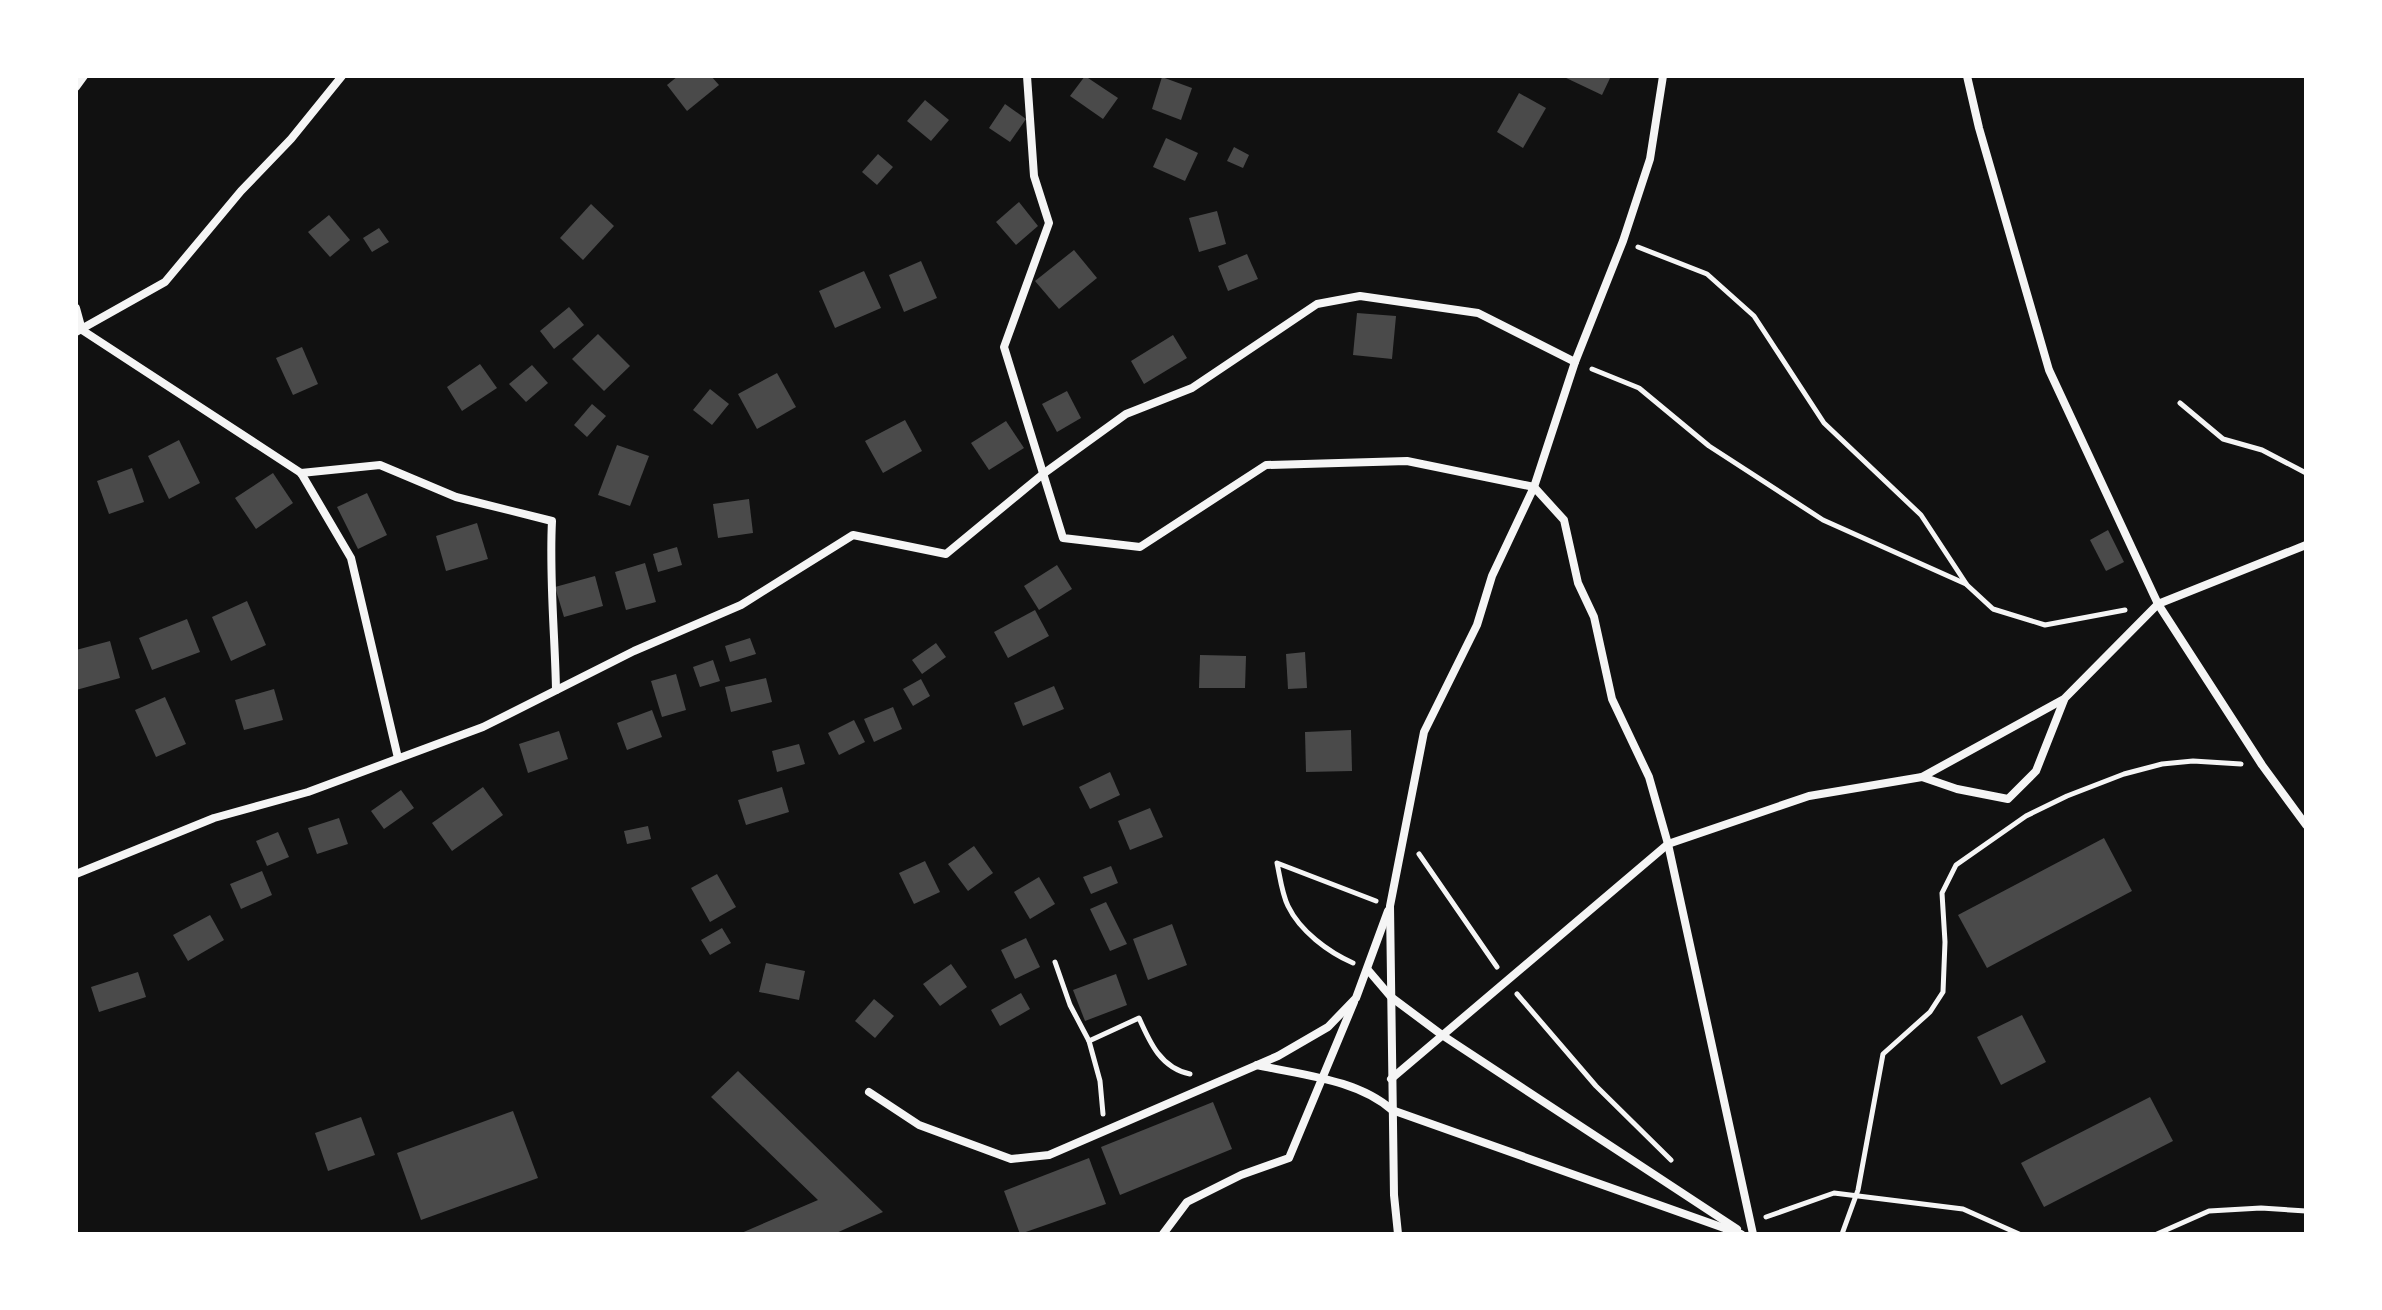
<svg xmlns="http://www.w3.org/2000/svg" width="2382" height="1310" viewBox="0 0 2382 1310" font-family="'Noto Serif',serif">
<style>
.building{fill:#4a4a4a}
.lines{fill:none;stroke-linecap:round;stroke-linejoin:round}
.path{stroke:#f5f5f5;stroke-width:5}
.minor{stroke:#f5f5f5;stroke-width:8}
</style>
<rect width="100%" height="100%" fill="#111"/>
<g class="building">
<path d="M678,76H711L719,85L687,111L667,85Z"/>
<path d="M1085,76L1118,98L1103,119L1070,96Z"/>
<path d="M1562,76H1611L1602,95Z"/>
<path d="M1162,77L1192,88L1181,120L1152,109Z"/>
<path d="M1519,93L1546,108L1523,148L1497,132Z"/>
<path d="M925,100L949,120L931,141L907,121Z"/>
<path d="M1005,104L1026,119L1010,142L989,128Z"/>
<path d="M1166,138L1198,153L1185,181L1153,167Z"/>
<path d="M1234,147L1249,155L1243,168L1227,161Z"/>
<path d="M878,154L893,167L877,185L862,172Z"/>
<path d="M1019,202L1038,226L1016,245L996,222Z"/>
<path d="M591,204L614,226L583,260L560,238Z"/>
<path d="M1217,211L1226,244L1199,252L1189,218Z"/>
<path d="M329,215L350,240L330,257L308,232Z"/>
<path d="M379,228L389,242L372,252L363,238Z"/>
<path d="M1074,250L1097,278L1059,309L1035,281Z"/>
<path d="M1247,254L1258,279L1228,291L1218,266Z"/>
<path d="M921,261L937,298L904,312L889,275Z"/>
<path d="M864,271L881,308L835,328L819,291Z"/>
<path d="M569,307L584,325L554,349L540,331Z"/>
<path d="M1357,313L1396,316L1392,359L1353,355Z"/>
<path d="M598,334L630,366L604,391L572,359Z"/>
<path d="M1173,335L1187,358L1144,384L1131,361Z"/>
<path d="M302,347L318,384L293,395L276,358Z"/>
<path d="M480,364L497,388L462,411L447,387Z"/>
<path d="M532,365L548,383L526,402L509,384Z"/>
<path d="M777,373L796,407L757,429L738,394Z"/>
<path d="M710,389L729,404L712,425L693,410Z"/>
<path d="M1067,391L1081,418L1057,432L1042,404Z"/>
<path d="M592,404L606,416L587,437L574,425Z"/>
<path d="M905,420L922,451L883,473L865,441Z"/>
<path d="M1006,421L1024,448L989,470L971,443Z"/>
<path d="M179,440L200,483L169,499L148,456Z"/>
<path d="M617,445L649,456L630,506L598,495Z"/>
<path d="M132,468L144,502L109,514L97,481Z"/>
<path d="M273,473L293,503L256,529L235,498Z"/>
<path d="M367,493L387,535L358,549L337,507Z"/>
<path d="M749,499L753,533L718,538L713,504Z"/>
<path d="M477,523L488,559L446,571L436,536Z"/>
<path d="M2108,530L2124,562L2106,571L2090,540Z"/>
<path d="M677,547L682,565L658,572L653,554Z"/>
<path d="M645,563L656,602L626,610L615,572Z"/>
<path d="M1057,565L1072,589L1039,610L1024,586Z"/>
<path d="M595,576L603,606L564,617L555,587Z"/>
<path d="M247,601L266,645L231,661L212,617Z"/>
<path d="M1035,610L1049,636L1008,658L994,632Z"/>
<path d="M187,619L200,652L152,670L139,638Z"/>
<path d="M750,638L756,654L730,662L725,646Z"/>
<path d="M110,641L120,678L76,690V650Z"/>
<path d="M936,643L946,657L922,674L912,660Z"/>
<path d="M1305,652L1307,688L1288,689L1286,654Z"/>
<path d="M1200,655L1246,656L1245,688H1199Z"/>
<path d="M713,660L720,681L700,687L693,667Z"/>
<path d="M676,674L686,710L662,717L651,681Z"/>
<path d="M766,678L772,702L731,712L725,687Z"/>
<path d="M921,679L930,696L913,706L903,689Z"/>
<path d="M1054,686L1064,709L1023,726L1014,703Z"/>
<path d="M274,689L283,720L244,730L235,700Z"/>
<path d="M165,697L186,744L156,757L135,710Z"/>
<path d="M893,707L902,729L874,742L864,719Z"/>
<path d="M652,710L662,737L627,750L617,723Z"/>
<path d="M854,720L865,742L839,755L828,733Z"/>
<path d="M1351,730L1352,771L1306,772L1305,732Z"/>
<path d="M559,731L568,759L528,773L519,744Z"/>
<path d="M799,744L805,764L777,772L772,751Z"/>
<path d="M1110,772L1120,795L1090,809L1079,787Z"/>
<path d="M483,787L503,815L452,851L432,823Z"/>
<path d="M782,787L789,812L746,825L738,800Z"/>
<path d="M401,790L414,808L384,829L371,811Z"/>
<path d="M1150,808L1163,837L1130,850L1118,821Z"/>
<path d="M339,818L348,844L317,854L308,828Z"/>
<path d="M648,826L651,839L627,844L624,831Z"/>
<path d="M278,832L289,857L267,866L256,841Z"/>
<path d="M2104,838L2132,891L1987,968L1958,915Z"/>
<path d="M974,846L993,873L968,891L948,864Z"/>
<path d="M925,861L940,892L914,904L899,873Z"/>
<path d="M1111,866L1118,883L1091,894L1083,877Z"/>
<path d="M262,871L272,895L241,909L230,884Z"/>
<path d="M717,874L736,907L710,922L691,888Z"/>
<path d="M1039,877L1055,904L1030,919L1014,892Z"/>
<path d="M1106,902L1127,944L1110,951L1090,909Z"/>
<path d="M210,915L224,940L188,961L173,935Z"/>
<path d="M1172,924L1187,965L1148,980L1133,939Z"/>
<path d="M722,928L731,943L710,955L701,940Z"/>
<path d="M1026,938L1040,967L1015,979L1001,950Z"/>
<path d="M766,963L805,971L799,1000L759,992Z"/>
<path d="M951,964L967,987L940,1006L923,984Z"/>
<path d="M138,972L146,997L99,1012L91,987Z"/>
<path d="M1116,974L1127,1005L1085,1021L1073,990Z"/>
<path d="M1021,993L1030,1009L1000,1026L991,1010Z"/>
<path d="M874,999L894,1016L875,1038L855,1021Z"/>
<path d="M2022,1015L2046,1062L2001,1085L1977,1037Z"/>
<path d="M738,1071L883,1212L834,1234H739L818,1200L711,1097Z"/>
<path d="M2150,1097L2173,1141L2044,1207L2021,1163Z"/>
<path d="M1213,1102L1232,1149L1120,1195L1101,1147Z"/>
<path d="M513,1111L538,1178L421,1220L397,1153Z"/>
<path d="M361,1117L375,1155L328,1171L315,1133Z"/>
<path d="M1089,1158L1106,1204L1020,1234L1004,1191Z"/>
</g>
<g class="lines">
<g class="path">
<path d="M1638,247L1707,274L1754,316L1824,423L1921,515L1967,585L1993,609L2045,625L2125,610"/>
<path d="M1592,369L1639,388L1709,446L1823,520L1966,584"/>
<path d="M2180,403L2223,439L2262,450L2306,473"/>
<path d="M1419,854L1497,967"/>
<path d="M1055,962L1070,1005L1089,1041L1100,1081L1103,1114"/>
<path d="M1353,963C1328,952 1300,931 1288,906C1282,894 1280,877 1277,863L1376,901"/>
<path d="M1517,994L1596,1086L1671,1160"/>
<path d="M1089,1041L1139,1018C1150,1043 1161,1068 1190,1074"/>
<path d="M1766,1217L1834,1193L1963,1209L2019,1234"/>
<path d="M1842,1234L1858,1190L1883,1054L1930,1012L1943,992L1945,942L1942,893L1956,865L2026,816L2067,796L2124,774L2162,764L2193,761L2241,764"/>
<path d="M2157,1234L2209,1211L2261,1208L2306,1211"/>
</g>
<g class="minor">
<path d="M1027,76L1034,176L1049,223L1004,347L1063,538L1140,547L1266,465L1407,461L1534,487L1564,520L1578,583L1594,617L1612,699L1649,777L1668,844L1753,1234"/>
<path d="M1967,76L1979,128L2049,370L2158,604L2262,765L2306,825"/>
<path d="M76,87L84,76"/>
<path d="M76,308L82,330L301,473L351,558L398,758"/>
<path d="M76,332L165,282L241,191L291,139L342,76"/>
<path d="M301,473L380,465L456,497L552,521C549,578 555,634 556,690"/>
<path d="M1922,777L1957,789L2008,799L2036,771L2064,700"/>
<path d="M76,874L214,818L308,792L483,727L634,651L741,605L853,535L946,554L1043,474L1126,414L1192,388L1317,304L1360,296L1478,313L1575,362"/>
<path d="M1368,970L1391,997L1442,1035L1737,1229"/>
<path d="M1257,1065C1301,1075 1357,1079 1392,1110L1741,1234"/>
<path d="M1391,1079L1668,844L1809,796L1922,777L2064,699L2158,604L2306,545"/>
<path d="M869,1092L919,1125L1011,1159L1049,1155L1278,1056L1328,1027L1356,998L1388,911"/>
<path d="M1163,1234L1187,1202L1241,1175L1289,1158L1354,1002"/>
<path d="M1398,1234L1394,1195L1390,906L1424,732L1477,625L1492,576L1534,487L1575,362L1623,241L1650,159L1663,76"/>
</g>
</g>
<rect width="2382" height="1310" fill="none" stroke="#ffffff" stroke-width="156"/>
</svg>
